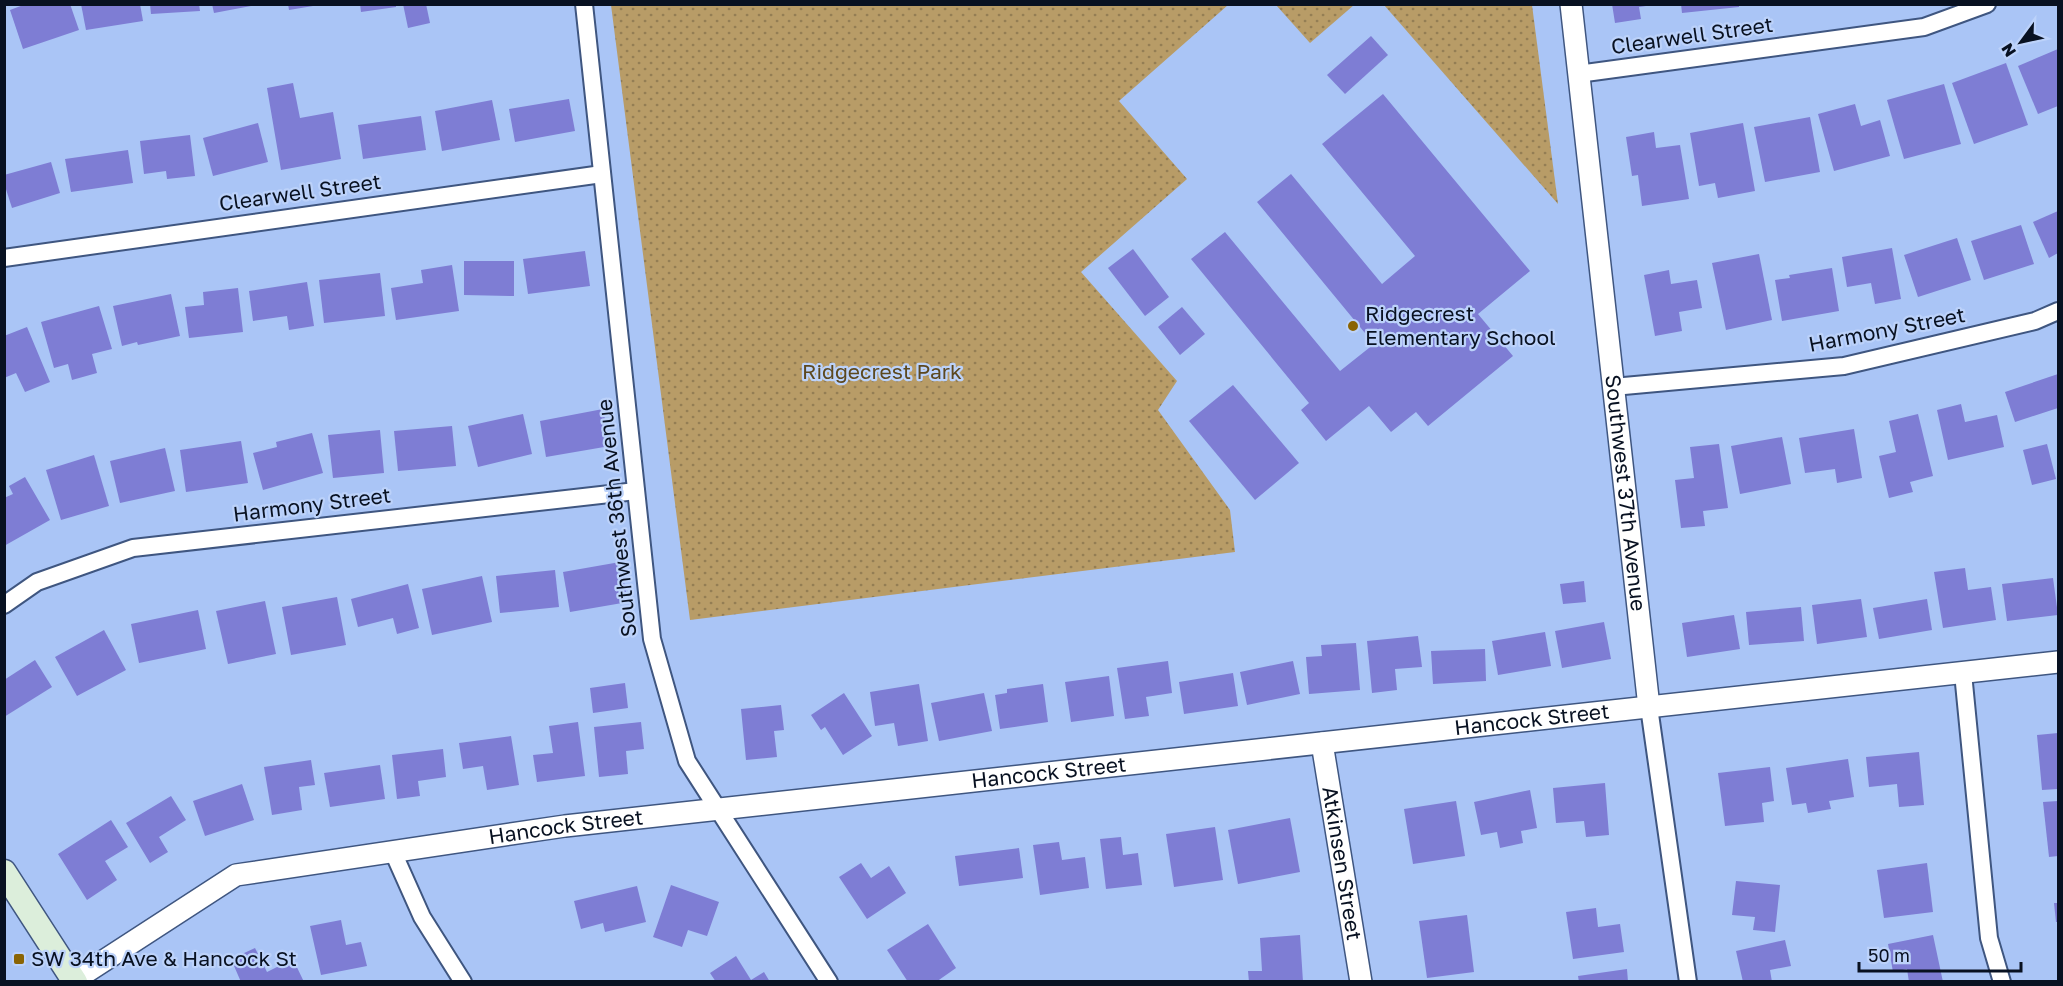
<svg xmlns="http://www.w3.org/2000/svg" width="2063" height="986" viewBox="0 0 2063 986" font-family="'Golos Text',sans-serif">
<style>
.park{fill:url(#park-dots)}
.building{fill:#7e7dd4}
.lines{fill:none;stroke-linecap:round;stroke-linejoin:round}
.minor-casing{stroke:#3f5680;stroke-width:20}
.tertiary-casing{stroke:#3f5680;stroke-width:24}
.secondary-casing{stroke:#3f5680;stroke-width:27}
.minor{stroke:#fff;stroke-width:16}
.tertiary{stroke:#fff;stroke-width:21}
.secondary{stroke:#dceedb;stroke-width:24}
.poi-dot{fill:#8a6403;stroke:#bcd2fa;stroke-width:2}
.labels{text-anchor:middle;stroke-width:4.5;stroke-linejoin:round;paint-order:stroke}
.street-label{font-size:21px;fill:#081121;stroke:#bcd2fa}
.poi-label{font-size:21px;fill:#081121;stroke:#bcd2fa;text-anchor:start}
.park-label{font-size:21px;fill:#5c481f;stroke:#bcd2fa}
</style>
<defs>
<pattern id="park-dots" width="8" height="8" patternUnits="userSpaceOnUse" patternTransform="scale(1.5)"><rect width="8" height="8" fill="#b89c67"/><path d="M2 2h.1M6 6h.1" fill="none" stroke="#947e54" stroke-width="1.8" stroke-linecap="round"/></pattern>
</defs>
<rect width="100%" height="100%" fill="#aac5f6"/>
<g class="park">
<path d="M611,5H1228L1119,101L1187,179L1081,272L1177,381L1158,410L1230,510L1235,552L690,620Z"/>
<path d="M1276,5H1354L1310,43Z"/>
<path d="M1384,5H1532L1558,204Z"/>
</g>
<g class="building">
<path d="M26,4H70L79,30L23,49L10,10Z"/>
<path d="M81,4H140L143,21L86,30Z"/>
<path d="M150,4H199L200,11L151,14Z"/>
<path d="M212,4H251V6L214,13Z"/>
<path d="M288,4H313V6L289,10Z"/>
<path d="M360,4H396V7L361,12Z"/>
<path d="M403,4H426L430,23L408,28Z"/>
<path d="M1612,4H1645L1646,6L1639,7L1641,19L1615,23Z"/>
<path d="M1681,4H1739V7L1682,13Z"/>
<path d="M1371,36L1388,55L1345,94L1327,75Z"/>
<path d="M2058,49V106L2038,114L2018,66Z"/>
<path d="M2006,63L2028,125L1974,144L1952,83Z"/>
<path d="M293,83L300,118L333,112L341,159L281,170L267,88Z"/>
<path d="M1944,84L1961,144L1904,159L1887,100Z"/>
<path d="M1383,94L1530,271L1478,314L1513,356L1428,426L1416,412L1391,432L1369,406L1326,441L1301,410L1309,403L1191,259L1225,232L1340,371L1374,344L1257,202L1291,174L1382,284L1415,256L1322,144Z"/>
<path d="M569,99L575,131L515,142L509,109Z"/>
<path d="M492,100L500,140L442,151L435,111Z"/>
<path d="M1855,104L1861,126L1880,120L1890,156L1834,171L1818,114Z"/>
<path d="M421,116L426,150L363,159L358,125Z"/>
<path d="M1810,117L1820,172L1765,182L1754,127Z"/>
<path d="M258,123L268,162L213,176L203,138Z"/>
<path d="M1743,123L1755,191L1718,198L1715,183L1699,186L1690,133Z"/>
<path d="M1654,132L1656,148L1680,145L1689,199L1642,206L1638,175L1632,176L1626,137Z"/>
<path d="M190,135L195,176L167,179L166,171L144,174L140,141Z"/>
<path d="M128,150L133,183L71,192L65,159Z"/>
<path d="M51,162L60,193L12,208L4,183V175Z"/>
<path d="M2058,211V253L2049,258L2033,222Z"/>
<path d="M2021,225L2034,264L1984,280L1971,241Z"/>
<path d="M1957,238L1971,280L1918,297L1904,255Z"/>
<path d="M1892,248L1901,299L1875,304L1871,283L1847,287L1842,257Z"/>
<path d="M1133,249L1169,297L1145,316L1108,268Z"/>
<path d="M585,251L590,286L528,294L523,259Z"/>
<path d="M1759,254L1772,320L1726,330L1712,263Z"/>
<path d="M464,261H514V296L464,295Z"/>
<path d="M452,265L459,311L396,320L391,288L423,283L421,270Z"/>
<path d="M1832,268L1839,311L1782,321L1775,280L1790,278L1789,275Z"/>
<path d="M1669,270L1671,284L1697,280L1702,308L1679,312L1682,331L1655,336L1644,275Z"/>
<path d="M380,273L385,316L324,323L319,280Z"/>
<path d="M307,282L314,326L289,330L287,316L253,321L249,291Z"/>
<path d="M238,288L243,332L189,338L185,307L204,305L203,292Z"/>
<path d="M171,294L180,336L138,345L137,342L122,346L113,306Z"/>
<path d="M99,306L112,349L92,354L97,373L72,380L68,364L54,368L41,322Z"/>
<path d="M1182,307L1205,334L1180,355L1158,327Z"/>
<path d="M27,327L50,382L25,392L16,373L4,378V336Z"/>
<path d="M2058,374V408L2015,422L2005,392Z"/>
<path d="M1233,385L1299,463L1255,500L1189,421Z"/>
<path d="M1961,404L1965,422L1997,415L2004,447L1948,460L1937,410Z"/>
<path d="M603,409L610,446L546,457L540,421Z"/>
<path d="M523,414L532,454L478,467L468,426Z"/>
<path d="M1918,414L1933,476L1910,482L1913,492L1889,498L1879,456L1896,452L1889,421Z"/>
<path d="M452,426L456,466L398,471L394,431Z"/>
<path d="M1854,429L1862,478L1837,483L1835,469L1805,473L1799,438Z"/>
<path d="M380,430L384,473L333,478L328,435Z"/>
<path d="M312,433L323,473L263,490L253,453L277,447L276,442Z"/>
<path d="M1782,437L1791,484L1740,494L1731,446Z"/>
<path d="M241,441L248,483L186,492L180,450Z"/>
<path d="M1719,444L1728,508L1703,511L1705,526L1681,528L1675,480L1694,478L1690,447Z"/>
<path d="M2047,444L2056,479L2032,485L2023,450Z"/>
<path d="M165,448L175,491L120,503L110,461Z"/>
<path d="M94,455L109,506L61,520L46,470Z"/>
<path d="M25,477L50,520L4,546V498L13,494L9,486Z"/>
<path d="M620,562L628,602L570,612L563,572Z"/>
<path d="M1965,568L1968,590L1991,587L1996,620L1943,628L1934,572Z"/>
<path d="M555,570L559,607L500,613L496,576Z"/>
<path d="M482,576L492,622L432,635L422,589Z"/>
<path d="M2053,578L2058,615L2007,621L2002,584Z"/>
<path d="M1584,581L1586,602L1563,604L1560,584Z"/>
<path d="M408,584L419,628L397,634L393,618L358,627L351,599Z"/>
<path d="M337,597L346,645L291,655L282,607Z"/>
<path d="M1861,599L1867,637L1817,644L1812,605Z"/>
<path d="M1927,599L1932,630L1879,639L1873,608Z"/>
<path d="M265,601L276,654L228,664L216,611Z"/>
<path d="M1801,607L1804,641L1749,645L1746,612Z"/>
<path d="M198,610L206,649L139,663L131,624Z"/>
<path d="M1734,615L1740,649L1687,657L1682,623Z"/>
<path d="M1604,622L1611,659L1562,668L1555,631Z"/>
<path d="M104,630L126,670L77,696L55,657Z"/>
<path d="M1545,632L1551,666L1498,675L1492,641Z"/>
<path d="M1418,636L1422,667L1395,669L1397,690L1372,693L1367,641Z"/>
<path d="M1356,643L1360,690L1309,694L1306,657L1322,656L1321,645Z"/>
<path d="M1485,649L1486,681L1433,684L1431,651Z"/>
<path d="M35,660L52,687L4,717V680Z"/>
<path d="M1168,661L1172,693L1146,697L1149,716L1125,719L1117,668Z"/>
<path d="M1293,661L1300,694L1247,705L1240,672Z"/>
<path d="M1233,673L1238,706L1184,714L1179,682Z"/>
<path d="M1109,676L1114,716L1071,722L1065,682Z"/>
<path d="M625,683L628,708L593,713L590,688Z"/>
<path d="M919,684L928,741L898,746L894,723L875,726L870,692Z"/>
<path d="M1043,684L1048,722L1000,729L995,695L1007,693V689Z"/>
<path d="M844,693L872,736L843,755L825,727L821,730L811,715Z"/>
<path d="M984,693L992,731L939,741L931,703Z"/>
<path d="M781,705L784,730L774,731L777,757L746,760L741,709Z"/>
<path d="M578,722L585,776L537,782L533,755L553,753L549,726Z"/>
<path d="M641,722L644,749L626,751L628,774L599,777L594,727Z"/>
<path d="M2058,733V789L2042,790L2037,735Z"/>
<path d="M511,736L519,785L487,790L483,766L463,769L459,743Z"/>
<path d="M443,749L446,777L418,781L420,796L397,799L392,755Z"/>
<path d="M1919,752L1924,805L1899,807L1897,784L1869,787L1866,757Z"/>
<path d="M1848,759L1854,797L1829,801L1831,809L1808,813L1806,803L1792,805L1786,768Z"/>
<path d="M311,760L315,785L299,787L302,810L272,815L264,767Z"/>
<path d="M380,765L385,799L330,807L324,773Z"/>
<path d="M1770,767L1774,801L1762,803L1764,822L1725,826L1718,773Z"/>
<path d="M1605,783L1609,835L1586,837L1584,821L1556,823L1553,788Z"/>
<path d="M242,784L254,820L205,836L193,801Z"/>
<path d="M1530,790L1537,828L1521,831L1523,843L1500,848L1497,832L1481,835L1474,802Z"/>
<path d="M171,796L186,820L159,837L168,852L150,863L126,823Z"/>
<path d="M1456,801L1465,856L1413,864L1404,809Z"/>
<path d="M2058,801V856L2049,857L2043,802Z"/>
<path d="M1290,818L1300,872L1238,884L1228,830Z"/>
<path d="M111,820L128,847L105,861L117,880L87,900L58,854Z"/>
<path d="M1215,827L1223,880L1174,887L1166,834Z"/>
<path d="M1121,837L1123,855L1138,853L1142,885L1106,889L1100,839Z"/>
<path d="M1059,842L1062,860L1085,857L1089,888L1040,895L1033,845Z"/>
<path d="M1019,848L1023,878L959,886L955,856Z"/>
<path d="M861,863L871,878L889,866L906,893L867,919L839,877Z"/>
<path d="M1927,863L1933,912L1884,918L1877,870Z"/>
<path d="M1736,881L1780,885L1775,932L1753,930L1755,917L1732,915Z"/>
<path d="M671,885L719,902L707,936L688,930L682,947L653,937Z"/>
<path d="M637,886L646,922L605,932L603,923L581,929L574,901Z"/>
<path d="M2054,903H2058V922H2056Z"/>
<path d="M1596,908L1598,927L1620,924L1624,952L1573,959L1566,912Z"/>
<path d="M1467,915L1474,972L1427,978L1419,921Z"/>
<path d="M341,920L346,945L361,942L367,966L321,975L310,926Z"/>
<path d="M928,924L956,968L936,982H908L887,950Z"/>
<path d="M1300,935L1303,982H1249L1248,971H1262L1260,938Z"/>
<path d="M1933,935L1943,982H1909L1907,969L1893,972L1888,944Z"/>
<path d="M1785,940L1791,966L1770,970L1772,982H1743L1736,951Z"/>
<path d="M255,948L267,972L293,959L304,982H241L231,959Z"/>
<path d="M736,956L751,980L764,972L770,982H716L710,973Z"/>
<path d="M1627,969L1628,982H1579L1578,976Z"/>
</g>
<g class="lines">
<g class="minor-casing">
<g id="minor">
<path d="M584,4L652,639L687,761L829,982"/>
<path d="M1578,74L1924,27L1987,4"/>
<path d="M4,258L602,174"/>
<path d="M1613,387L1844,366L2035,321L2058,311"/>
<path d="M4,605L37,582L133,548L636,491"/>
<path d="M1963,673L1989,938L2002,982"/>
<path d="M1649,707L1688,982"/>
<path d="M393,852L422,917L463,982"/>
</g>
</g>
<g class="tertiary-casing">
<g id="tertiary">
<path id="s1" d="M1571,4L1649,707"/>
<path id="s2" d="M1322,743L1361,982"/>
<path id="s3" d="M71,982L236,875L565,826L2058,662"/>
</g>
</g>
<g class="secondary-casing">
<path id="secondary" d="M4,872L75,982"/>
</g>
<use href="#minor" class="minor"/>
<use href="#tertiary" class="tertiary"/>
<use href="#secondary" class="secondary"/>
</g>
<g class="poi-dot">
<circle cx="1353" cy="326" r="6"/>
<rect x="13" y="953" width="12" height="12" rx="3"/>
</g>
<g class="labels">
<g class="street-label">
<text transform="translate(1692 36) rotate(-8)" y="7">Clearwell Street</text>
<text transform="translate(300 193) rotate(-8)" y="7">Clearwell Street</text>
<text transform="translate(1887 330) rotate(-11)" y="7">Harmony Street</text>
<text dy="7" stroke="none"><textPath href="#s1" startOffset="492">Southwest 37th Avenue</textPath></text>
<text transform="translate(312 505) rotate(-7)" y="7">Harmony Street</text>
<text transform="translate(617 518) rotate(-96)" y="7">Southwest 36th Avenue</text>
<text dy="7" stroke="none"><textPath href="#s3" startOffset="1502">Hancock Street</textPath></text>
<text dy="7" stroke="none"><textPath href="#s3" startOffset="1016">Hancock Street</textPath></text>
<text dy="7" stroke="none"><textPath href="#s3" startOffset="530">Hancock Street</textPath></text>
<text dy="7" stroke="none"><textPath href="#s2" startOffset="122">Atkinsen Street</textPath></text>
</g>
<g class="poi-label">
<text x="1365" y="321">Ridgecrest<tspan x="1365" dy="24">Elementary School</tspan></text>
<text x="31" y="966">SW 34th Ave &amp; Hancock St</text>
</g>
<g class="park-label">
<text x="882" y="379">Ridgecrest Park</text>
</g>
</g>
<rect width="2063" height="986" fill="none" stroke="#081121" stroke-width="12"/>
<g transform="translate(2021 42) rotate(237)" stroke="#bcd2fa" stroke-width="4.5" paint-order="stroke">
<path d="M0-4.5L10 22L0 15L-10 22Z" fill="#081121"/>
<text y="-9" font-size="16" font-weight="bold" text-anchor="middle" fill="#081121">N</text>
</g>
<path d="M1859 962v9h162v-9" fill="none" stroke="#081121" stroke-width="3"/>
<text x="1868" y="962" font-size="18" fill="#081121" stroke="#bcd2fa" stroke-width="4.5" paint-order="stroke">50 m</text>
</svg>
